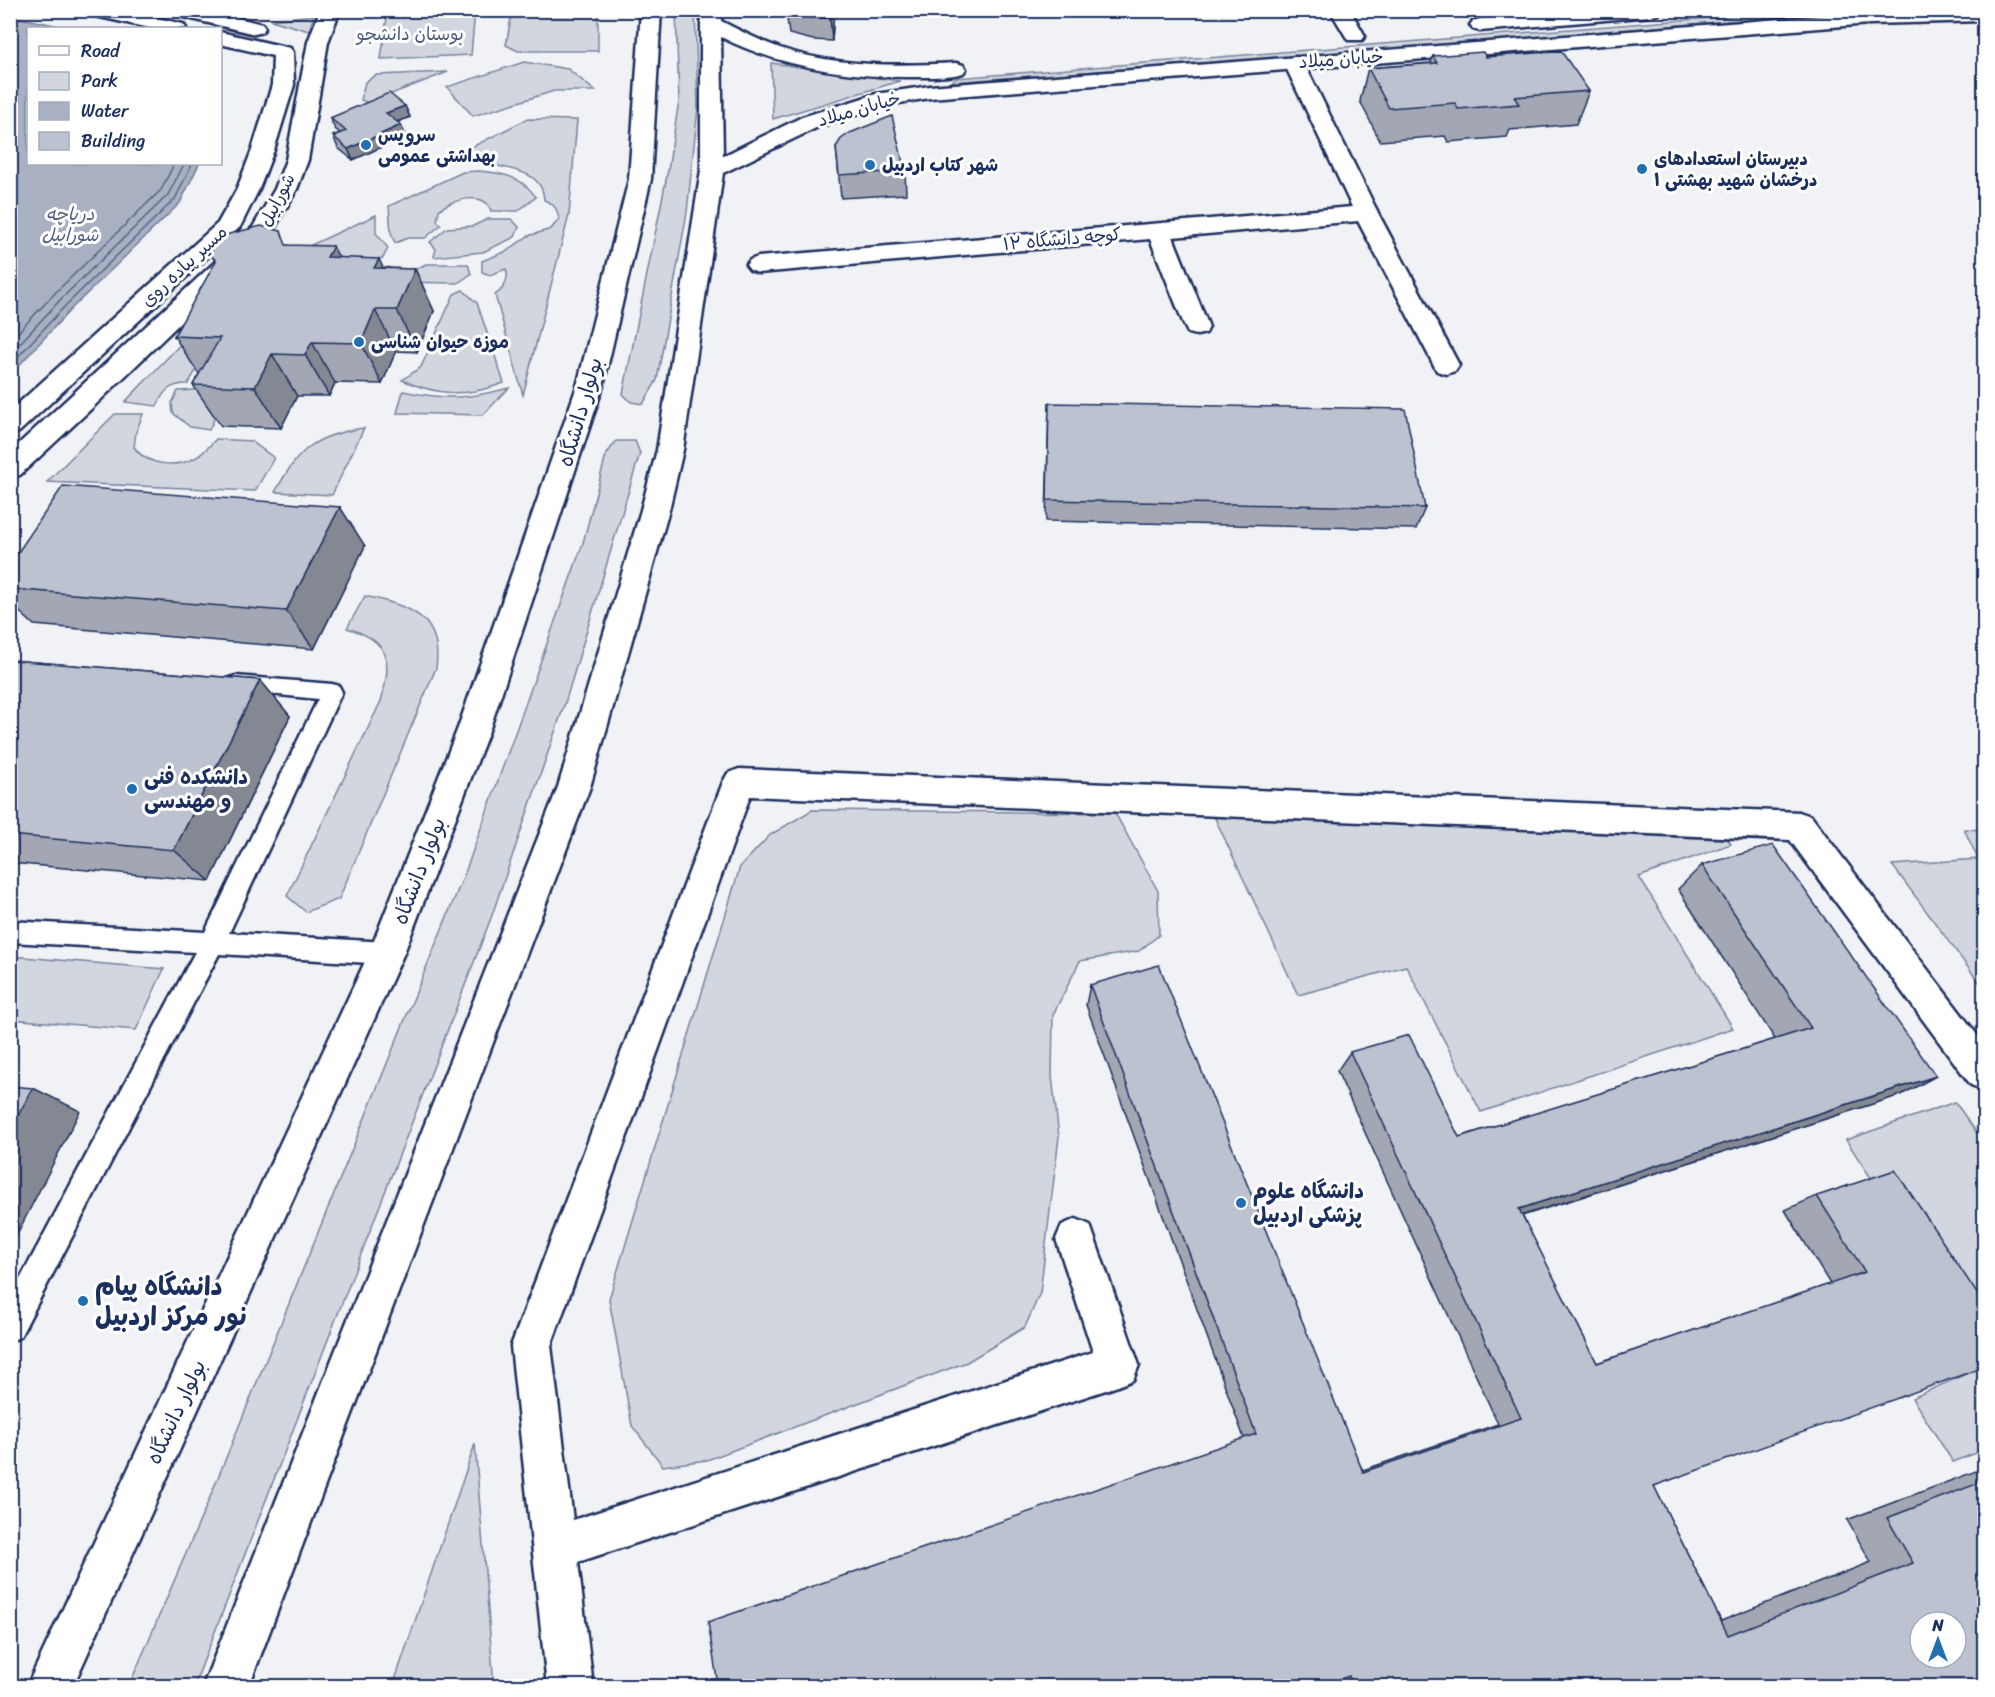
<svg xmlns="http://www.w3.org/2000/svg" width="1995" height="1697" viewBox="0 0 1995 1697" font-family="Sriracha,'Playpen Sans Arabic',sans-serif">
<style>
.green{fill:#d2d6df;stroke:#76829e;stroke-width:1.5}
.water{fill:#a8b0c2;stroke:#707c9a;stroke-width:1.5}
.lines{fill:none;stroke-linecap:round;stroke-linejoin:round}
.shore{stroke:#536386;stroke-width:1.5}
.lane-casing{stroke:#1b2f5e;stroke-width:5}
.street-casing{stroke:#1b2f5e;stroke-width:5}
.secondary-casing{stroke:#1b2f5e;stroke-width:5}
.lane{fill:#fff;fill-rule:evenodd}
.street{fill:#fff;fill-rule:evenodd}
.secondary{fill:#fff;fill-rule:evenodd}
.wall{fill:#a2a7b3;stroke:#1b2f5e;stroke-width:1.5}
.shaded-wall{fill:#848892;stroke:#1b2f5e;stroke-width:1.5}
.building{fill:#bcc2d0;stroke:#1b2f5e;stroke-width:1.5;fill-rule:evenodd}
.poi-dot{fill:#1f6fb2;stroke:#fff;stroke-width:2}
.labels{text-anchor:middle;stroke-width:6;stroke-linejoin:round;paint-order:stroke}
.far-park-label{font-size:18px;fill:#49597e;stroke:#fff}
.far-street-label{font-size:18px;fill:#1b2f5e;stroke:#fff}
.far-poi-label{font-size:18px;font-weight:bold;fill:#1b2f5e;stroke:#fff;text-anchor:start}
.far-water-label{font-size:18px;font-style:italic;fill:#4c5c81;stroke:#fff}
.street-label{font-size:21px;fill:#1b2f5e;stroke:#fff}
.poi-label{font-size:21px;font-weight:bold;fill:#1b2f5e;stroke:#fff;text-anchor:start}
.near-poi-label{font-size:26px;font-weight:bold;fill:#1b2f5e;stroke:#fff;text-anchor:start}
</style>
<rect width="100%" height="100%" fill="#f1f2f5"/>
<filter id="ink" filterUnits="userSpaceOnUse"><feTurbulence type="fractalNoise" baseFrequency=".0167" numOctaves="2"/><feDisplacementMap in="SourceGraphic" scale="12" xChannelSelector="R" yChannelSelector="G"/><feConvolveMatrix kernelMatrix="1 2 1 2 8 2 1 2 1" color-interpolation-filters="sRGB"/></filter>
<g filter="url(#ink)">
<g class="green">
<path d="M388,11H475L471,55L381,59Z"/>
<path d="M676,11H695L698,107L687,212L657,380L643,404L631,402L623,394L668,170L679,101Z"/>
<path d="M1795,11H1850L1407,48L951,82L956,78Z"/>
<path d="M598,12V51H518L506,45L511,18Z"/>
<path d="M314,15L309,31L271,20Z"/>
<path d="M524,62L568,69L595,91H554L473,116L447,87Z"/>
<path d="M771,63L900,81L773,119Z"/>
<path d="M448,72L368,103L361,100L365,82L376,75Z"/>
<path d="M527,119L577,120L569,215L523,395L495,295C503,290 510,279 506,269L490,275L482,272V261L507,251L528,236L551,229L559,219C557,208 554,204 544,200C543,169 506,169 484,163C477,162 470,155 464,151Z"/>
<path d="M478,171C503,173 521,176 536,197L518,211H491C485,190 450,200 439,210L437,221L441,225L425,238H408L395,243L391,233L389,206L463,172Z"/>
<path d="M376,215V233L388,248L383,258L333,270L309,246Z"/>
<path d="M488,219H511L519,227L515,237L483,252L434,257L436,249L430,242L447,228L473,226Z"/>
<path d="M426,264H468L471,274L458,283L391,282L384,277L388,267C401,274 414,271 426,264Z"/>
<path d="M463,290L477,303L504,383C466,397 439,396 402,380L421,367L454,294Z"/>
<path d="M221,302L235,305L188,384C170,384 164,390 157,406L125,402Z"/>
<path d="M229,388L209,430L190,427L173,413L172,403L178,391Z"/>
<path d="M509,388L483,415L397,413L403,391C445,400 468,399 509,388Z"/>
<path d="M115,414H143L136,432L134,447C147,466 176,468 195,458C203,454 210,445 216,439L251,441L274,458L255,491L47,482Z"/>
<path d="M364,428L332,495L275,492C300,448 313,436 364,428Z"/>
<path d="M616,441H635L640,453L566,700L491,918L194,1686H129L208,1502L466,870L583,543L606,455Z"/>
<path d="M365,596C408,606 443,615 436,668L339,899L306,912L287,896L381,701C392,661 391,641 347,628Z"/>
<path d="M812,810L1115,813L1158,891L1159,935L1139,951L1080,961L1053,1015L1052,1076L1059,1137L1040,1293L1025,1327L967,1362L707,1460L663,1466L632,1426L609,1299L740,867L770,835Z"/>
<path d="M1213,814L1721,830L1731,844L1639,877L1733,1028L1481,1112L1406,966L1298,995Z"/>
<path d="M1964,829L1984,830V989L1892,865L1978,859Z"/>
<path d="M10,956H11L164,969L136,1030L11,1019Z"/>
<path d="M1955,1102L1984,1143V1351L1846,1140Z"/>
<path d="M1984,1366V1450L1953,1462L1912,1398Z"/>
<path d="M475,1444L494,1686H393Z"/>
</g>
<path class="water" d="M11,16L69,28H28V164H199L180,203L72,308L11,374Z"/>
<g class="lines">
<g class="shore">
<path d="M10,341L56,292L161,190L174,164"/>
<path d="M10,354L62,298L168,195L184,164"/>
<path d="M10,365L67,304L175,199L192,164"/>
</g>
<g class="lane-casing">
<path id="lane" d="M236,676L332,684L339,686L342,692L229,933L387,942L395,945L399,953L395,961L387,964L219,954L20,1337L10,1341V1298L195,952L10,942V921L205,932L318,699L229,690L226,684L229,678Z"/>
</g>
<g class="street-casing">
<g id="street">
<path d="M83,10H123L183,24L186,28H150L86,14Z"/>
<path d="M168,10H206L262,24L265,28L262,32L255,34L171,14Z"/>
<path d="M320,10H340L328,42L308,160L297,189L270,236L91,409L20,475L10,477V452L253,227L275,189L286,160L308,42Z"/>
<path d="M1330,10H1350L1365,36L1362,40H1348Z"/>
<path d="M220,32L290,48L293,52L294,85L274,150L259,189L240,227L19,432L10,435V411L218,223L237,189L252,150L272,85L273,56L220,44Z"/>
<path d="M1294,57L1301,59L1304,63L1378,213L1459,365L1455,371L1446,374L1437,371L1358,221L1173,237L1209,327L1206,333L1197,335L1188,333L1185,327L1150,239L758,273L750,270L746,265L750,260L758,257L1352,207L1284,63L1287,59Z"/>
<path d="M739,769L1799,812L1811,816L1984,1044V1090L1971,1085L1790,840L750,796L551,1346L573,1520L1093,1352L1056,1239L1062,1225L1076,1219L1090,1225L1139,1365L1133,1380L1118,1386L578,1562L593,1686H547L511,1346L723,782L728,773Z"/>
</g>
</g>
<g class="secondary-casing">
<g id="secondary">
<path d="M641,10H661L651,179L603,386L490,728L404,953L73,1686H27L370,951L458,728L577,386L629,179Z"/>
<path d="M701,10H721V21C740,31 760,41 780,48C835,67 899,66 956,63L963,65L966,69L963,73C945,78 923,77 904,77C840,76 779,66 721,37L723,156L802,117L876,94L930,86L1870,12L1984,10V21L1870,24L930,98L887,105L818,127L723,173L683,450L669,510L590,787L249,1686H203L558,787L641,510L657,450L701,170Z"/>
<path d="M1577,10H1662L1659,14L1652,16L1480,31L1473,29L1470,25L1473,21L1480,19Z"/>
</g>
</g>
<use href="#lane" class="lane"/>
<use href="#street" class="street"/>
<use href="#secondary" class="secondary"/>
</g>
<g class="wall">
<path d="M786,10H834L832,41L813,40L789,34Z"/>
<path d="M1433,56L1486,57L1589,91L1576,124L1510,130L1507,137L1448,142L1445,136L1380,141L1360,101L1368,68L1431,63Z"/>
<path d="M405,106L410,117L398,122L406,136L353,160L338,148L333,136L340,133L335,129L330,118Z"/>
<path d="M836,147L905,171L906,194L841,198Z"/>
<path d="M288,245L383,268L415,269L434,311L417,352L396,351L382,384L335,383L329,396H297L281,428L221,426L193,385L199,374L174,336L216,262L211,255Z"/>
<path d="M1049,403L1425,508L1416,529L1046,521Z"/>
<path d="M365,546L314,649L34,625L10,603V564Z"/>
<path d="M10,660L260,680L290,716L210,881L10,863Z"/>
<path d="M1702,865L1901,1095L1522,1216L1597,1363L1830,1284L1785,1210L1817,1196L1984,1304L1654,1486L1721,1621L1871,1562L1847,1520L1984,1468V1686H1339L1244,1438L1086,1005L1090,985L1363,1470L1498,1424L1337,1071L1350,1052L1459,1137L1775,1039L1678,889Z"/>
</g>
<g class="shaded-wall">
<path d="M830,10H834L832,41L830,18Z"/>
<path d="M405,106L410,117L391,124L386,113Z"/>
<path d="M401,125L406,136L353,160L348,149Z"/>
<path d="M333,246L354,288L327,257Z"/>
<path d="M379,259L399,301L374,268Z"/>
<path d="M415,269L434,311L417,352L397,310Z"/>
<path d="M375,310L396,351L382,384L361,343Z"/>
<path d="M312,342L335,383L329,396L305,355Z"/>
<path d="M272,354L297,396L281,428L255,387Z"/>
<path d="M340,507L365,546L314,649L286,611Z"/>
<path d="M260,680L290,716L210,881L174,850Z"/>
<path d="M1936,1076L1901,1095L1498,1223L1519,1209Z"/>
<path d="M33,1088L80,1111L10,1248V1130Z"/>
</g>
<g class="building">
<path d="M786,10H830V18H810L786,12Z"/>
<path d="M1561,51L1589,91L1514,97L1519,104L1458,109L1455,103L1389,108L1368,68L1437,63L1433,56L1483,52L1486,57Z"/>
<path d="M389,93L405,106L386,113L401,125L348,149L333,136L346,131L330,118Z"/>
<path d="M892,116L905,171L839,175L836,147L841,139L850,133Z"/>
<path d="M261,226L281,231L286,245L333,246L327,257L379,259L374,268L415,269L397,310H375L361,343L312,342L305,355L272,354L255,387L193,385L220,338L174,336L216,261L211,255L214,244L225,235Z"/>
<path d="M1049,403L1405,409L1425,508L1047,500Z"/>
<path d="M63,486L340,507L286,611L10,589V564Z"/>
<path d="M10,660L260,680L174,850L10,835Z"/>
<path d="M1773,845L1936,1076L1519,1209L1597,1363L1865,1272L1817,1196L1895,1170L1984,1304V1367L1654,1486L1728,1635L1913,1563L1887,1518L1984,1481V1686H1353L1349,1676L1321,1686H718L708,1622L1256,1434L1090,985L1159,965L1363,1472L1521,1418L1350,1052L1409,1035L1459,1137L1811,1028L1702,865ZM1920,1622H1956V1658H1920Z"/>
<path d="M10,1086L33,1088L10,1130Z"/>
</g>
</g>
<g class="poi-dot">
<circle cx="366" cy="145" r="6"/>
<circle cx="870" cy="165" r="6"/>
<circle cx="1642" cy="169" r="6"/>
<circle cx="359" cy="342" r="6"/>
<circle cx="132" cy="789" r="6"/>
<circle cx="1241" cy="1203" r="6"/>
<circle cx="83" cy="1301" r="6"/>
</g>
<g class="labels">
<g class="far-park-label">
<text x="410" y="40">بوستان دانشجو</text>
</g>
<g class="far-street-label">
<text transform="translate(1341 59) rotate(-4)" y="6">خیابان میلاد</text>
<text transform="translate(859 109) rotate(-16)" y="6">خیابان میلاد</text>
<text transform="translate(277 200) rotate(-63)" y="6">شورابیل</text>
<text transform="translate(1062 239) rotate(-5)" y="6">کوچه دانشگاه ۱۲</text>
<text transform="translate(184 266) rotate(-43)" y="6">مسیر پیاده روی</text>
</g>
<g class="far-poi-label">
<text x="378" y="141">سرویس<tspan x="378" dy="21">بهداشتی عمومی</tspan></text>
<text x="1654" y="165">دبیرستان استعدادهای<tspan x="1654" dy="21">درخشان شهید بهشتی ۱</tspan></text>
<text x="882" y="171">شهر کتاب اردبیل</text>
<text x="371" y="348">موزه حیوان شناسی</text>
</g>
<g class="far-water-label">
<text x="70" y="220">دریاچه<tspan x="70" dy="21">شورابیل</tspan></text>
</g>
<g class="street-label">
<text transform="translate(580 412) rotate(-74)" y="7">بولوار دانشگاه</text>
<text transform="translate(419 871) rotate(-69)" y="7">بولوار دانشگاه</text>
<text transform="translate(176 1412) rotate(-65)" y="7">بولوار دانشگاه</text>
</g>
<g class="poi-label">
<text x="144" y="784">دانشکده فنی<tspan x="144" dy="24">و مهندسی</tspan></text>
<text x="1253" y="1198">دانشگاه علوم<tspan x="1253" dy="24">پزشکی اردبیل</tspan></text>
</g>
<g class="near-poi-label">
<text x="95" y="1295">دانشگاه پیام<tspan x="95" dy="30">نور مرکز اردبیل</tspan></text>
</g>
</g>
<rect width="1995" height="1697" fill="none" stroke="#fff" stroke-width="36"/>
<rect x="18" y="18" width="1959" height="1661" fill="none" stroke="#1b2f5e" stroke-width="2" filter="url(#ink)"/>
<rect x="27" y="27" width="195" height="138" fill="#ffffff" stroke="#a4acbf" stroke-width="1.5"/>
<rect x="39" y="46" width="30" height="9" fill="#ffffff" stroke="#a4acbf" stroke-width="1.5"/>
<text x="81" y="57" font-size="18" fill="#1b2f5e">Road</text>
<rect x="39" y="72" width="30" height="18" fill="#d2d6df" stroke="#a4acbf" stroke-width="1.5"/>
<text x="81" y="87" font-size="18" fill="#1b2f5e">Park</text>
<rect x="39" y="102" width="30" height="18" fill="#a8b0c2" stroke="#a4acbf" stroke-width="1.5"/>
<text x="81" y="117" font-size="18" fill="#1b2f5e">Water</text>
<rect x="39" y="132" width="30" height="18" fill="#bcc2d0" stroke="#a4acbf" stroke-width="1.5"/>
<text x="81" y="147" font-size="18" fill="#1b2f5e">Building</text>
<g transform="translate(1938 1640)"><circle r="28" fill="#ffffff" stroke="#a4acbf" stroke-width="1.5"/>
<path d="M0-4.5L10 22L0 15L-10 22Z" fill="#1f6fb2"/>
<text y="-9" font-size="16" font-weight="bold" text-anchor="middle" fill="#1b2f5e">N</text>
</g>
</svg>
